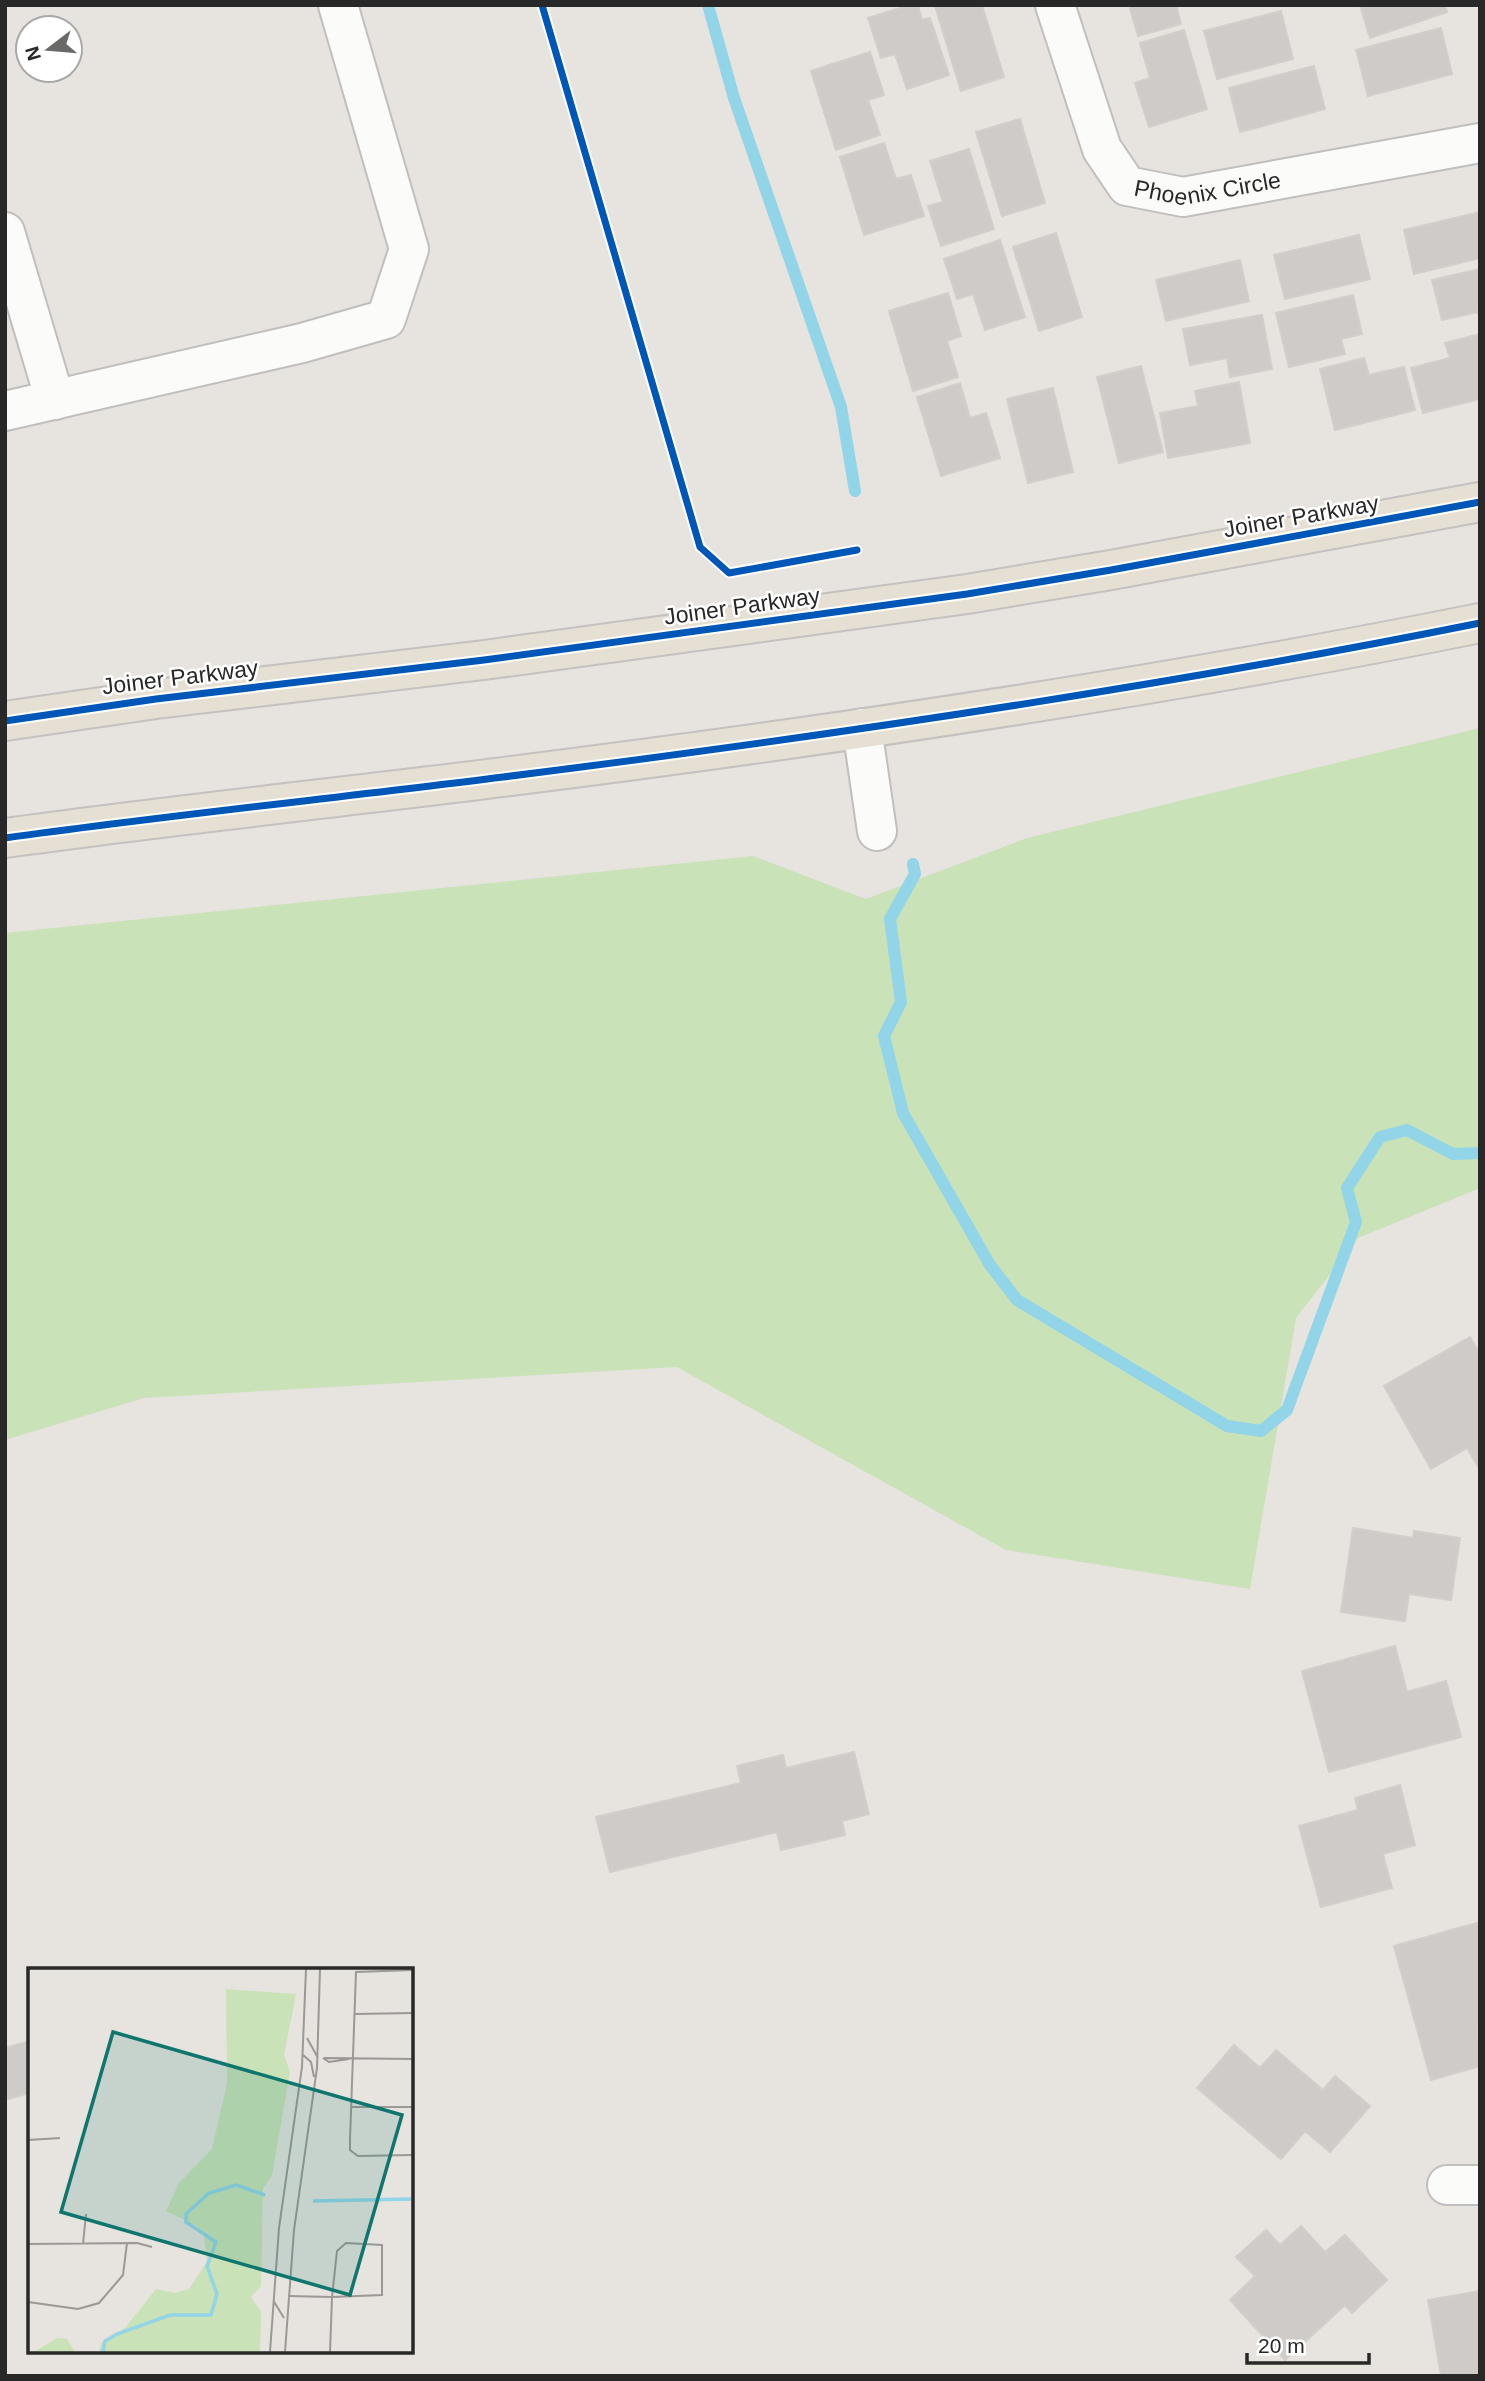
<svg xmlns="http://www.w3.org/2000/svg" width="1485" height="2381" viewBox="0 0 1485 2381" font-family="Arial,sans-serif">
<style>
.green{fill:#c9e2b7}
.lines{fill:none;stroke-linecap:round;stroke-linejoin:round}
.stream{stroke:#92d4e8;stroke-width:12}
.building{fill:#cecbc8;stroke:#d2cfca;stroke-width:2}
.minor-casing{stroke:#c0bfbf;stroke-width:42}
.major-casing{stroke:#c3c2c0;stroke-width:42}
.minor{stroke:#fbfbfa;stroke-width:38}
.major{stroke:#e5e0d3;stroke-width:38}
.cycleway-casing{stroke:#fff;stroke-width:11}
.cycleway{stroke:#0057b8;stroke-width:7}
.labels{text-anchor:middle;stroke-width:5;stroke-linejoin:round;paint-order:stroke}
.street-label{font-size:23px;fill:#282828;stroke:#fff}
.inset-river{fill:none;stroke:#92d4e8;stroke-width:3.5}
.inset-road{fill:none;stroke:#9b9895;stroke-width:2}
.view{fill:#0f766e;fill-opacity:0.15;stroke:#0f766e;stroke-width:3.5}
.inset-edge{fill:none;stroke:#282828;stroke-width:3.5}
</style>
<rect width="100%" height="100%" fill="#e7e3de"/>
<path class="green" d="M1480,728V1188L1358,1238L1296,1318L1250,1589L1006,1550L677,1367L144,1398L5,1440V933L753,856L866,899L1027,838Z"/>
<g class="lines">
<g class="stream">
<path d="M708,5L734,98L841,407L855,491"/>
<path d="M913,864L915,874L890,919L901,1002L884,1036L903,1113L990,1265L1017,1300L1227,1426L1261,1431L1287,1410L1356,1222L1347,1188L1380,1137L1407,1130L1453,1154L1480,1153"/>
</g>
</g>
<g class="building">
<path d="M910,5H918L922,20L930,18L949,75L907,89L895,54L881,58L868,18Z"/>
<path d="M938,5H982L1004,77L961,91L935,6Z"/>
<path d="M1129,5H1176L1181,24L1138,36Z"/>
<path d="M1360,5H1445L1447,12L1370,38Z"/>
<path d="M1281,11L1293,59L1217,79L1204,31Z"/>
<path d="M1441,28L1452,74L1368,96L1356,50Z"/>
<path d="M1184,30L1207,109L1149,127L1135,83L1150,78L1140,43Z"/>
<path d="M870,52L884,95L868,100L880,135L836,150L811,71Z"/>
<path d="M1314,66L1325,109L1240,132L1229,88Z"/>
<path d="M1020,119L1045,203L1002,216L976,132Z"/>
<path d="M884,143L896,179L911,175L924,216L864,235L840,157Z"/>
<path d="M969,149L994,229L941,246L928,206L943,202L930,161Z"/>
<path d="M1480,212V258L1414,274L1404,230Z"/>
<path d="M1056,233L1082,317L1039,331L1013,247Z"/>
<path d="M1359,235L1370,279L1285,299L1274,255Z"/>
<path d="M1000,240L1025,317L985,330L973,294L957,299L944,259Z"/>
<path d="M1240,260L1249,301L1166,321L1156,280Z"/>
<path d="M1480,269V320L1478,312L1442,320L1432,280Z"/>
<path d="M948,293L961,336L947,341L958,377L913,391L889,311Z"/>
<path d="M1353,295L1362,334L1341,339L1345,354L1289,367L1276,313Z"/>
<path d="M1262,315L1272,369L1230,377L1227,358L1190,365L1183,329Z"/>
<path d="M1480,334V399L1423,413L1411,368L1450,358L1445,343Z"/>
<path d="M1364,358L1369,375L1404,367L1415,410L1335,430L1320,369Z"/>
<path d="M1141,366L1163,452L1119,463L1097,377Z"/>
<path d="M1239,382L1250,443L1168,458L1160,413L1198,406L1195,391Z"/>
<path d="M960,383L970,418L986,413L1000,458L941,476L917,397Z"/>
<path d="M1053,388L1073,472L1028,483L1007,399Z"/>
<path d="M1470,1337L1480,1354V1470L1467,1448L1431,1469L1384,1386Z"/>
<path d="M1353,1528L1413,1538L1414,1531L1460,1538L1451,1600L1409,1594L1405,1621L1341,1612Z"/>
<path d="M1395,1646L1407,1692L1446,1681L1461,1737L1329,1772L1302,1671Z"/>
<path d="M854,1752L869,1814L842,1821L845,1835L781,1850L777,1832L610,1872L596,1817L741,1783L737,1766L783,1755L786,1768Z"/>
<path d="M1400,1785L1415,1845L1383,1854L1392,1888L1321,1907L1299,1826L1358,1810L1355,1798Z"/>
<path d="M1480,1922V2025L1478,2026L1480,2066L1431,2080L1394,1946Z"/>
<path d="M30,2041V2093L5,2100V2048Z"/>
<path d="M1234,2045L1260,2068L1276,2050L1323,2090L1335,2076L1370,2106L1330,2152L1305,2131L1281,2159L1197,2088Z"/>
<path d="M1301,2226L1325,2252L1345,2235L1387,2280L1352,2313L1345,2305L1285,2360L1230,2300L1255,2276L1236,2257L1266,2230L1280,2245Z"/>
<path d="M1480,2291V2376H1441L1428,2300Z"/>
</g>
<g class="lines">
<g class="minor-casing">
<g id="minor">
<path id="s1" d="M1055,5L1102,149L1127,186L1183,197L1480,143"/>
<path d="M5,232L55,400"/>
<path d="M5,411L302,343L386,319L409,249L338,5"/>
<path d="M862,728L877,831"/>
<path d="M1447,2185H1480"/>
</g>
</g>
<g class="major-casing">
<g id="major">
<path d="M5,721L156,699L484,660L967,594L1111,570L1480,502"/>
<path d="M5,838C171,815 337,798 503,777C830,736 1157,688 1480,623"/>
</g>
</g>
<use href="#minor" class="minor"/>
<use href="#major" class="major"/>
<g class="cycleway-casing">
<g id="cycleway">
<path d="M542,5L700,547L729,573L857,550"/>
<path d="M5,721L156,699L484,660L967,594L1111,570L1480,502"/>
<path d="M5,838C171,815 337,798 503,777C830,736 1157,688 1480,623"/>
</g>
</g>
<use href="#cycleway" class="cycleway"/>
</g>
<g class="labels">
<g class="street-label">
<text dy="8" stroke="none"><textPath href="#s1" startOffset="278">Phoenix Circle</textPath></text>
<text transform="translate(1301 516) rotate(-10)" y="8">Joiner Parkway</text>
<text transform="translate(742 606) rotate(-8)" y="8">Joiner Parkway</text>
<text transform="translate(180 677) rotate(-7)" y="8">Joiner Parkway</text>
</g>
</g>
<g transform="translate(28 1968)">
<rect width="385" height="385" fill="#e7e3de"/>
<path d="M198,21L268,26L256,87L262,104L244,208L235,220L233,318L223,329L233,344L232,384H71L73,375L97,360L128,321L147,325L161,321L179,294L176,268L169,258L138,243L151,215L184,181L199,115ZM29,370L39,371L47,384H6Z" fill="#c9e2b7"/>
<path class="inset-river" d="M285,233L385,231M75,384L77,373L89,366L142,347H183L189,326L179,298L188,274L158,254V246L181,225L208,217L237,227"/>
<path class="inset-road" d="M385,2L328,4L322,171V182L330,188L385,187M327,46L385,45M279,70L290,90M275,87L283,94L286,109M295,90L301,94L321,91M296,90L385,91M324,139H385M0,172L32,170M0,276L109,275L124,279M55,276L58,246M260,328L304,329L354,327V277L318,275L309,283L304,329L302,384M245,332L256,350M0,334L50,341L71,335L95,307L99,275M242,384L251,260L274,99L278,1M257,384L266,262L289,100L292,1"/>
<path class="view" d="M85,64L374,147L322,327L33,244Z"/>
<rect width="385" height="385" class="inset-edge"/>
</g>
<rect width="1485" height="2381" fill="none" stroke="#282828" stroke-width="14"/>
<g transform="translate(49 49) rotate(254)"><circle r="33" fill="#ffffff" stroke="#a9a9a9" stroke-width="2"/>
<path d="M0-5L12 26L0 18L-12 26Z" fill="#6b6968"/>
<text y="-10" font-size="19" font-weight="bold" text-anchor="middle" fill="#282828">N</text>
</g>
<path d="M1247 2353v10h122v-10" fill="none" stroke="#282828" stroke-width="3.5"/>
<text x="1258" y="2353" font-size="21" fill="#282828" stroke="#ffffff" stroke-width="5" paint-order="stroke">20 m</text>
</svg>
